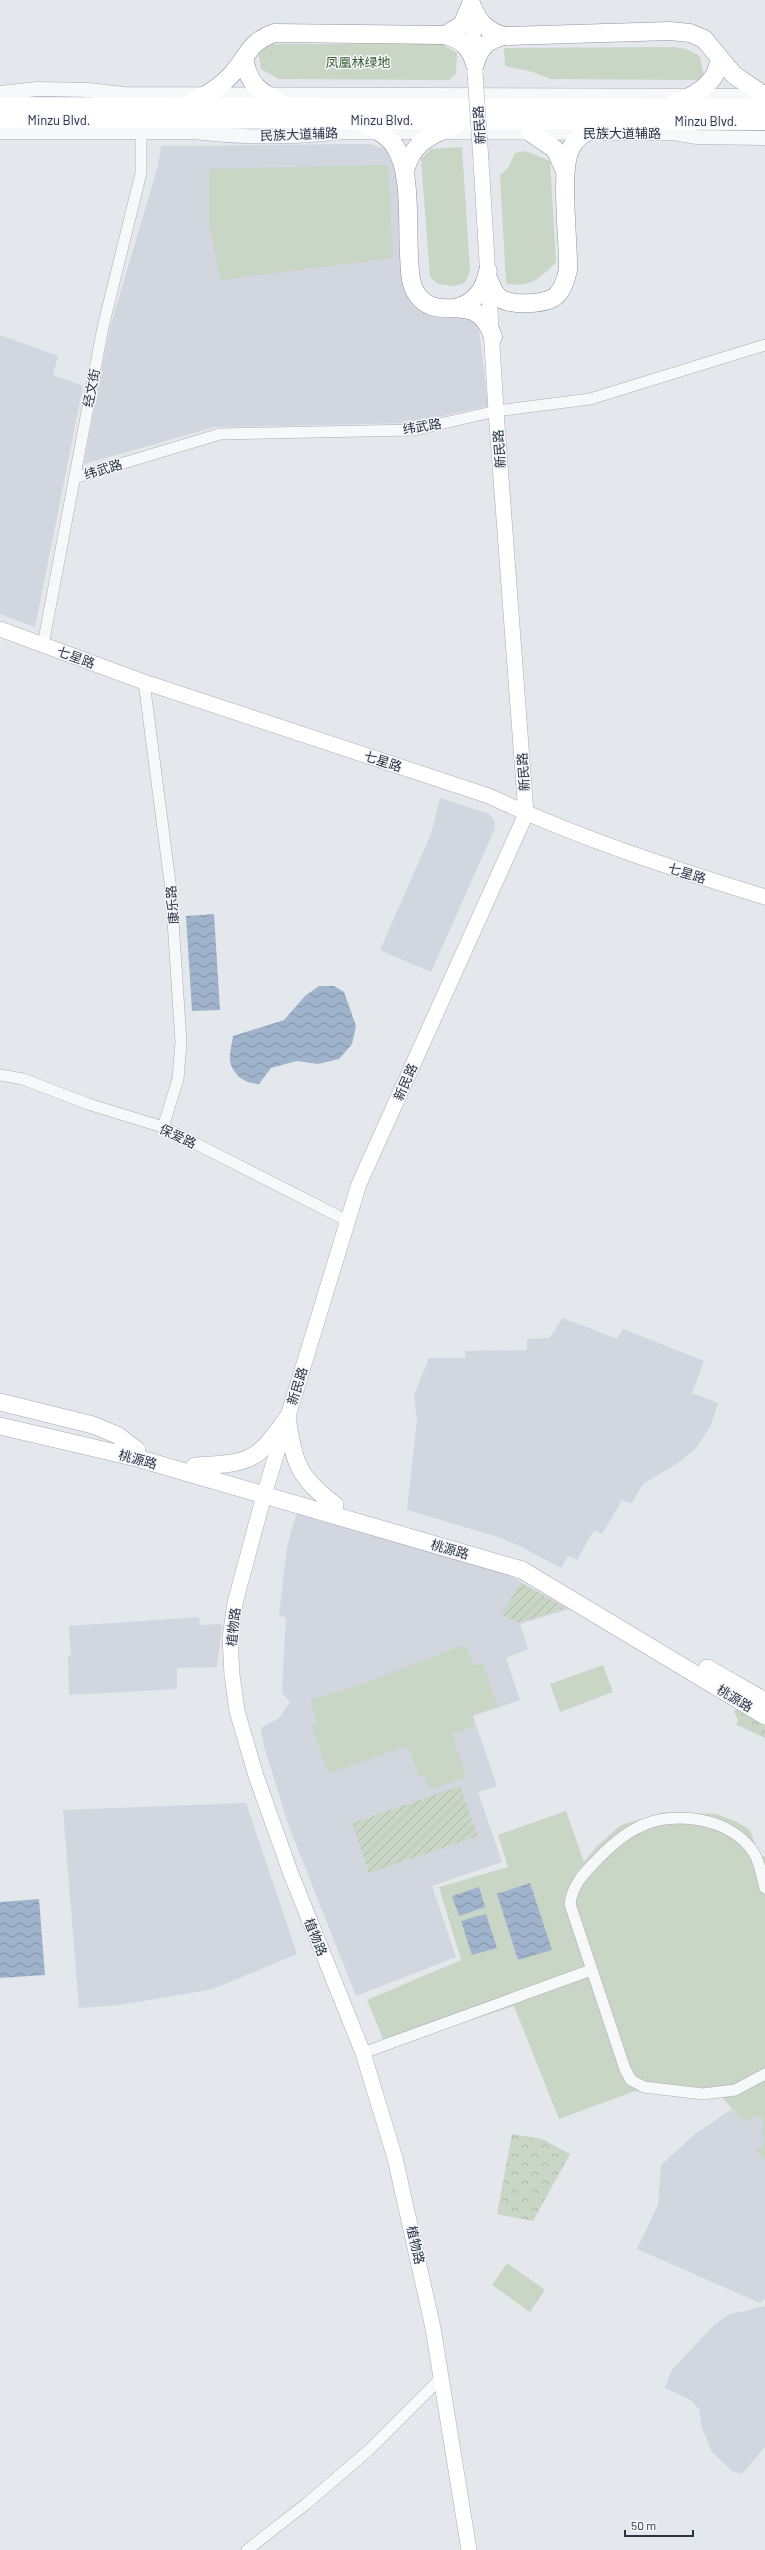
<svg xmlns="http://www.w3.org/2000/svg" width="765" height="2550" viewBox="0 0 765 2550" font-family="Barlow,'Noto Sans SC',sans-serif">
<style>
.built{fill:#d2d6de}
.forest{fill:url(#forest-crowns)}
.park{fill:#c9d6c5}
.garden{fill:url(#garden-furrows)}
.water{fill:url(#water-waves)}
.lines{fill:none;stroke-linecap:round;stroke-linejoin:round}
.minor-casing{stroke:#a9aeb7;stroke-width:12}
.tertiary-casing{stroke:#a9aeb7;stroke-width:15}
.secondary-casing{stroke:#a9aeb7;stroke-width:16}
.primary-casing{stroke:#a3abb8;stroke-width:18}
.trunk-casing{stroke:#8b94a3;stroke-width:19}
.minor{stroke:#f7f8fa;stroke-width:11}
.tertiary{stroke:#f7f8fa;stroke-width:14}
.secondary{stroke:#fff;stroke-width:15}
.primary{stroke:#fff;stroke-width:17}
.trunk{stroke:#fff;stroke-width:18}
.secondary-bridge-casing{stroke:#a9aeb7;stroke-width:16;stroke-linecap:butt}
.secondary-bridge{stroke:#fff;stroke-width:15}
.labels{text-anchor:middle;stroke-width:3;stroke-linejoin:round;paint-order:stroke}
.park-label{font-size:13px;fill:#3f6138;stroke:#f4f6f9}
.street-label{font-size:13px;fill:#2b3445;stroke:#f4f6f9}
</style>
<defs>
<pattern id="forest-crowns" width="20" height="18" patternUnits="userSpaceOnUse"><rect width="20" height="18" fill="#c9d6c5"/><path d="M2 6a3 3 0 1 1 6 0M12 15a3 3 0 1 1 6 0" fill="none" stroke="#adb8ab"/></pattern>
<pattern id="garden-furrows" width="10" height="10" patternUnits="userSpaceOnUse"><rect width="10" height="10" fill="#c9d6c5"/><path d="M-1 1l2-2M0 10L10 0M9 11l2-2" fill="none" stroke="#adb8ab"/></pattern>
<pattern id="water-waves" width="16" height="10" patternUnits="userSpaceOnUse"><rect width="16" height="10" fill="#9fb4cc"/><path d="M0 5q4-4 8 0t8 0" fill="none" stroke="#8293a7"/></pattern>
</defs>
<rect width="100%" height="100%" fill="#e4e7ec"/>
<g class="built">
<path d="M371,144L387,150L397,166L404,279L454,315L473,320L479,329L488,406L411,423L215,427L84,464L109,331L158,166L161,146Z"/>
<path d="M0,335L58,356L53,375L83,386L35,627L0,614Z"/>
<path d="M440,798L489,814L494,820L495,828L431,972L380,950L431,834Z"/>
<path d="M563,1318L617,1339L623,1329L704,1361L692,1393L718,1403L710,1427L696,1448L678,1463L643,1484L631,1504L622,1500L602,1534L594,1530L577,1560L568,1556L561,1568L518,1545L498,1537L407,1510L417,1420L414,1395L429,1358H465V1351L527,1350V1339L549,1338Z"/>
<path d="M297,1512L507,1574L569,1609L520,1624L528,1649L506,1658L520,1700L473,1716L497,1786L478,1792L502,1862L432,1886L456,1957L356,1996L288,1824L264,1746L261,1728L279,1718L290,1702L282,1693L286,1617L279,1616L287,1547Z"/>
<path d="M199,1617L200,1625L222,1624L217,1667L177,1668V1689L69,1695L68,1656H71L69,1626Z"/>
<path d="M246,1803L297,1954L213,1989L120,2005L79,2008L63,1810Z"/>
<path d="M765,2105V2299L760,2303L637,2249L658,2205L661,2165L695,2134L732,2109L745,2123Z"/>
<path d="M765,2306V2447L742,2474L732,2471L712,2452L702,2428L699,2409L691,2400L665,2388L671,2371L714,2325L728,2315Z"/>
</g>
<g class="forest">
<path d="M738,1706L765,1721V1738L737,1725L738,1720L734,1712Z"/>
<path d="M512,2134L542,2139L570,2154L533,2221L497,2214Z"/>
</g>
<g class="park">
<path d="M268,44H442L457,53L456,74L449,80L279,79L261,69L258,50Z"/>
<path d="M675,47L686,49L700,56L704,76L700,80L550,79L533,72L505,66L504,48Z"/>
<path d="M462,147L470,271L465,283L454,286L438,284L430,277L421,159L431,149Z"/>
<path d="M525,151L550,161L556,262C541,278 529,289 506,283L500,175L508,168L515,153Z"/>
<path d="M388,165L393,258L221,280L209,224V169Z"/>
<path d="M460,1646H466L475,1666L483,1663L498,1707L472,1715L475,1726L452,1734L466,1777L430,1790L425,1776L420,1778L408,1746L328,1773L312,1725L317,1723L311,1701L312,1699L358,1686Z"/>
<path d="M603,1665L613,1692L560,1712L550,1684Z"/>
<path d="M566,1811L584,1862L597,1846L621,1825L665,1812L716,1814L735,1821L750,1830L760,1857L765,1856V2160L756,2151L765,2142L762,2135L763,2121L757,2114L745,2123L721,2096L691,2098L635,2091L559,2119L514,2006L387,2048L367,2000L461,1960L439,1887L508,1867L498,1835Z"/>
<path d="M507,2263L545,2290L530,2312L492,2285Z"/>
</g>
<g class="garden">
<path d="M521,1583L566,1608L519,1623L501,1615Z"/>
<path d="M460,1786L478,1836L369,1873L352,1823Z"/>
</g>
<g class="water">
<path d="M214,914L220,1010L192,1011L186,916Z"/>
<path d="M319,986H334L344,992L356,1026L352,1044L339,1059L318,1064L297,1061L271,1068L259,1084C246,1084 233,1076 230,1061C229,1054 232,1044 233,1036L284,1020L305,996Z"/>
<path d="M530,1883L552,1950L518,1960L497,1894Z"/>
<path d="M479,1887L485,1907L459,1916L452,1896Z"/>
<path d="M39,1899L45,1975L0,1978V1902Z"/>
<path d="M486,1914L497,1948L472,1955L461,1921Z"/>
</g>
<g class="lines">
<g class="minor-casing">
<g id="minor">
<path d="M74,478L220,434L414,430L496,411L590,399L765,345"/>
<path d="M43,645L103,327L141,173V132"/>
<path d="M144,682L171,890L181,1042L178,1079L163,1127"/>
<path d="M0,1075L23,1079L88,1104L163,1127L346,1220"/>
<path d="M765,1888C762,1878 760,1863 754,1853C732,1818 674,1809 639,1827C622,1835 607,1849 594,1863C582,1875 572,1887 570,1904L625,2069L631,2080L644,2087L703,2094L735,2090L765,2074"/>
<path d="M363,2053L591,1970"/>
<path d="M247,2550L306,2504L369,2450L441,2378"/>
</g>
</g>
<g class="tertiary-casing">
<g id="tertiary">
<path d="M0,93L37,89L89,90L123,94L765,96"/>
<path d="M0,132H194C243,138 293,138 342,132L673,133L697,137L765,138"/>
</g>
</g>
<g class="secondary-casing">
<g id="secondary">
<path d="M471,5L475,61"/>
<path d="M0,629L144,682L489,796C578,838 671,868 765,897"/>
<path d="M469,2550L433,2328L395,2158L363,2053L291,1874L256,1776L237,1711L232,1675L230,1638L235,1603L264,1495L359,1184L526,814L496,411L481,161"/>
</g>
</g>
<g class="primary-casing">
<g id="primary">
<path d="M0,1402L93,1425L117,1435L137,1450"/>
<path d="M287,1418C295,1464 297,1476 335,1505"/>
<path d="M0,1426L137,1458L522,1570L765,1716"/>
<path d="M195,1466C249,1463 256,1463 287,1418"/>
<path d="M707,1668L765,1701"/>
</g>
</g>
<g class="trunk-casing">
<g id="trunk">
<path d="M471,4C478,21 486,31 504,36"/>
<path d="M445,35L462,25L471,4"/>
<path d="M245,58C246,85 264,94 285,106"/>
<path d="M475,64C480,47 487,40 504,36L670,31L690,33L704,39L734,75L765,96"/>
<path d="M674,104C694,96 719,83 719,58"/>
<path d="M187,105C203,97 218,89 231,75C249,56 247,43 274,33L445,35C462,40 470,47 475,64"/>
<path d="M0,106L765,108"/>
<path d="M0,119L765,121"/>
<path d="M359,121C371,127 385,133 394,145C412,169 407,224 409,255C410,268 409,281 416,293C438,327 475,285 493,337"/>
<path d="M531,133L555,149L565,171"/>
<path d="M405,170C414,140 431,136 458,123"/>
<path d="M489,280C492,287 494,294 500,298C511,306 547,305 557,295C563,289 566,279 568,270C569,241 559,170 571,148C577,135 592,129 604,122"/>
<path d="M456,308C476,302 484,290 488,271"/>
</g>
</g>
<use href="#minor" class="minor"/>
<use href="#tertiary" class="tertiary"/>
<use href="#secondary" class="secondary"/>
<use href="#primary" class="primary"/>
<use href="#trunk" class="trunk"/>
<g class="secondary-bridge-casing">
<path id="secondary-bridge" d="M475,73L481,161"/>
</g>
<use href="#secondary-bridge" class="secondary-bridge"/>
</g>
<g class="labels">
<g class="park-label">
<text x="358" y="67">凤凰林绿地</text>
</g>
<g class="street-label">
<text x="59" y="125">Minzu Blvd.</text>
<text x="382" y="125">Minzu Blvd.</text>
<text x="706" y="126">Minzu Blvd.</text>
<text transform="translate(479 125) rotate(-94)" y="5">新民路</text>
<text x="622" y="138">民族大道辅路</text>
<text transform="translate(299 134) rotate(-2)" y="5">民族大道辅路</text>
<text transform="translate(91 388) rotate(-79)" y="5">经文街</text>
<text transform="translate(422 426) rotate(-9)" y="5">纬武路</text>
<text transform="translate(499 449) rotate(-94)" y="5">新民路</text>
<text transform="translate(103 469) rotate(-17)" y="5">纬武路</text>
<text transform="translate(76 657) rotate(20)" y="5">七星路</text>
<text transform="translate(383 761) rotate(18)" y="5">七星路</text>
<text transform="translate(523 772) rotate(-94)" y="5">新民路</text>
<text transform="translate(687 873) rotate(17)" y="5">七星路</text>
<text transform="translate(172 905) rotate(-95)" y="5">康乐路</text>
<text transform="translate(405 1082) rotate(-66)" y="5">新民路</text>
<text transform="translate(178 1136) rotate(25)" y="5">保爱路</text>
<text transform="translate(297 1386) rotate(-73)" y="5">新民路</text>
<text transform="translate(138 1459) rotate(15)" y="5">桃源路</text>
<text transform="translate(450 1549) rotate(16)" y="5">桃源路</text>
<text transform="translate(233 1627) rotate(-84)" y="5">植物路</text>
<text transform="translate(735 1698) rotate(31)" y="5">桃源路</text>
<text transform="translate(316 1937) rotate(68)" y="5">植物路</text>
<text transform="translate(416 2245) rotate(77)" y="5">植物路</text>
</g>
</g>
<path d="M625 2530v6h68v-6" fill="none" stroke="#2b3445" stroke-width="2"/>
<text x="631" y="2530" font-size="12" fill="#2b3445" stroke="#f4f6f9" stroke-width="3" paint-order="stroke">50 m</text>
</svg>
